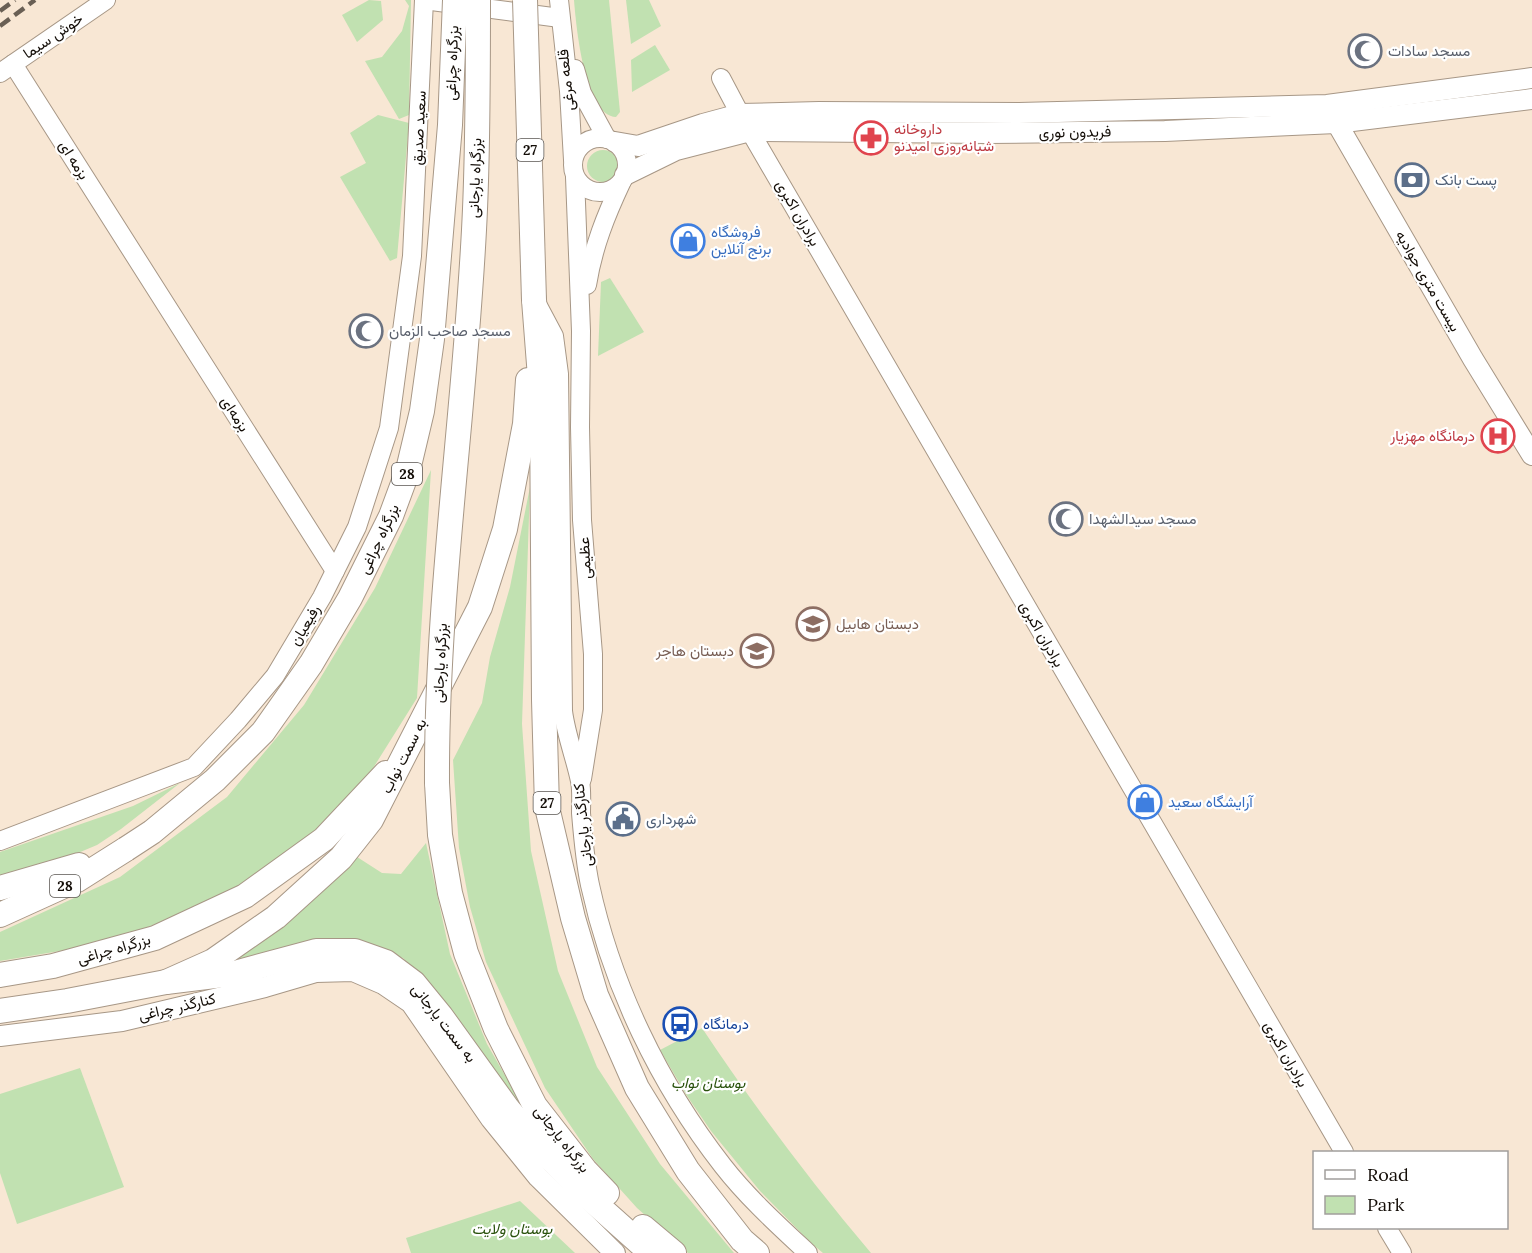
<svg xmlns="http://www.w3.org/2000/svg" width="1532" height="1253" viewBox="0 0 1532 1253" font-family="Lora,Vazirmatn,serif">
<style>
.green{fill:#c1e1b1}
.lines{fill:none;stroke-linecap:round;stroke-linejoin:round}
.tertiary-casing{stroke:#a79786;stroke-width:20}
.secondary-casing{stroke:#a79786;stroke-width:22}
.trunk-casing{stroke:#a79786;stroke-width:26}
.tertiary{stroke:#fff;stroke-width:18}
.secondary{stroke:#fff;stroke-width:20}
.trunk{stroke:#fff;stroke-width:24}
.rail{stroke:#695f54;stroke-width:4.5;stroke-dasharray:12 6;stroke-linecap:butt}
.trunk-bridge-casing{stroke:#a79786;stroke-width:26;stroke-linecap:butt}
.trunk-bridge{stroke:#fff;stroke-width:24}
.labels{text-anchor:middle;stroke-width:4.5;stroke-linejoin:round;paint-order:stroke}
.shield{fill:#fff;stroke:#5a5651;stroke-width:1.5}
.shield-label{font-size:14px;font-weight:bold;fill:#130d07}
.street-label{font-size:15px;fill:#130d07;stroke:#fff}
.worship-label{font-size:15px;fill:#5b616d;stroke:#fff;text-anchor:start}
.health-label{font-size:15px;fill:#be3a42;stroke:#fff;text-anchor:start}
.service-label{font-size:15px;fill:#4e5e75;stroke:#fff;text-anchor:start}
.shop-label{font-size:15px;fill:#366cbe;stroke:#fff;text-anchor:start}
.education-label{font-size:15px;fill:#785e54;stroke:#fff;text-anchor:start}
.transit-label{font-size:15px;fill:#164399;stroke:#fff;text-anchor:start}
.park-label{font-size:15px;font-style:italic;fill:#2a520d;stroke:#fff}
</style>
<rect width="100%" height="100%" fill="#f8e7d4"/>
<g class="green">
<path d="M369,0L381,1L383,20L357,42L342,15Z"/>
<path d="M405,0H411L409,115L399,119L365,61L382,57L402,31L409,6Z"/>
<path d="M574,0H609L620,112L616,117C584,116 576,25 574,0Z"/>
<path d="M626,0H649L661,26L631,44Z"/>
<path d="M655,45L670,70L632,92L631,60Z"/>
<path d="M378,115L409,123L397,258L390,261L340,177L366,163L350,133Z"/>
<circle cx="603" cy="166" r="16"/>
<path d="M610,278L644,332L598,356L601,282Z"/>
<path d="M431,470L417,698L370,773L313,832L241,887L114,942L0,961V932L120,877L227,797L304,705L375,588Z"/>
<path d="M530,487L522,724L531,851L558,971L597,1067L660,1164L734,1253H688L637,1208L593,1159L545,1088L486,962L470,907L459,848L453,760L482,703L490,657L510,587Z"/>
<path d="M180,783L121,829L97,845L23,876L0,880V852L133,806Z"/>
<path d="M426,843L450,954L487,1044L529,1117L522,1120L428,984L403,958L360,942L232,963L230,959L354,855L382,873L401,874Z"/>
<path d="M702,1028C754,1106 810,1181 871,1253H823L811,1243L760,1191L711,1131L687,1096L660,1050Z"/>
<path d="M80,1068L124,1187L17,1224L0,1173V1094Z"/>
<path d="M520,1201L575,1253H411L406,1238Z"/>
</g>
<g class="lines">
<g class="tertiary-casing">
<g id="tertiary">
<path d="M424,0L560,18"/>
<path d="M559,0L569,91L573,160"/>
<path d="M13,64L335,571"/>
<path d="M575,69L582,93L607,139"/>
<path d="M0,73L106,0"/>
<path d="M721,78L740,114L1344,1152"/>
<circle cx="600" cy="165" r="27"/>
<path d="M575,177L581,331L580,427L582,520L593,654V710L582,779"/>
<path d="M587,285C593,247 606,215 622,181"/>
<path d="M537,304L554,336L559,374L563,711C566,735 575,757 580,781C582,791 581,803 581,813C583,837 585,862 590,885C612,986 659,1084 723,1166C748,1198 778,1225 808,1253"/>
<path d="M0,841L194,767L238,720L275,676L322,597L357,527L389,428L412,256L424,0"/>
<path d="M1387,1228L1402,1253"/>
</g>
</g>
<g class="secondary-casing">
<g id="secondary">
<path d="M1331,113L1473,359L1532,455"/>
<path d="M615,142L638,146L703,124L740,114L819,112L1019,113L1327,105L1532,78"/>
<path d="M625,175L676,150L750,131L987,133L1165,131L1336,123L1532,99"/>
<path d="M0,1036L122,1021L265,987L316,972L353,971L383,984L411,1003L491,1119L538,1177L615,1253"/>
</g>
</g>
<g class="trunk-casing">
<g id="trunk">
<path d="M534,300L542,403L544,700L547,807L573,918L596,995L637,1088L688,1171L742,1240L757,1253"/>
<path d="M437,783L440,835L450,893L466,953L496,1029L535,1106L585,1170L607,1193"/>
<path d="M0,888L79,865"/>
<path d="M0,915L77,880L126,849"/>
<path d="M0,975L53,966L155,938L245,896L324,839L386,773"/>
<path d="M166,982L213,961L276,917L341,858L371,820L480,607L505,529L525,424L528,380"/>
<path d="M0,1011L67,1001L166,982L231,974L316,951H355L386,962L414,983L441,1016L508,1109L542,1150L586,1195L651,1253"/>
<path d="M643,1227L674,1253"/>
</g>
</g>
<use href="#tertiary" class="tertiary"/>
<use href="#secondary" class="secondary"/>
<use href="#trunk" class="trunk"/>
<g class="rail">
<path d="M0,11L15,0"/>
<path d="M0,26L35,0"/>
</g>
<g class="trunk-bridge-casing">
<g id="trunk-bridge">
<path d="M525,0L534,300"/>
<path d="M437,783C436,591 467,400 475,209C478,139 478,69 478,0"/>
<path d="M126,849L152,832L215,780L263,732L311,664L350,598L391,516L408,470L422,411L432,339L450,125L455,0"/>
</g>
</g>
<use href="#trunk-bridge" class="trunk-bridge"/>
</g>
<defs>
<g id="mosque-ring" transform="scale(1.725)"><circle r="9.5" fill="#fff" stroke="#6b7280" stroke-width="1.5"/><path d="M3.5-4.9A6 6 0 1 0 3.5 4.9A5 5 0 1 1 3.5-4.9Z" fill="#6b7280"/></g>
<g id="pharmacy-ring" transform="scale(1.725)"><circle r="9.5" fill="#fff" stroke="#e0444e" stroke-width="1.5"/><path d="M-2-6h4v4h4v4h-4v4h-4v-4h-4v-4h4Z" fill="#e0444e"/></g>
<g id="bank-ring" transform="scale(1.725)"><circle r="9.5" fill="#fff" stroke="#5c6f8a" stroke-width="1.5"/><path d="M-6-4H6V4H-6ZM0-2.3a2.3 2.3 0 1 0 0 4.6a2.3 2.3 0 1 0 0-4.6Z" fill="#5c6f8a"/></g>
<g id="shop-ring" transform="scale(1.725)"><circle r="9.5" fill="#fff" stroke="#3f7fe0" stroke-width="1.5"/><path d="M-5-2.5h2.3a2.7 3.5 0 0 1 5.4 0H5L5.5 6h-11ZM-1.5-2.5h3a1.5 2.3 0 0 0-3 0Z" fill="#3f7fe0"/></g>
<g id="hospital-ring" transform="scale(1.725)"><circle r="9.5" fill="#fff" stroke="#e0444e" stroke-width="1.5"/><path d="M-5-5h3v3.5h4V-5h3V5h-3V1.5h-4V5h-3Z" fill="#e0444e"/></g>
<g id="school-ring" transform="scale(1.725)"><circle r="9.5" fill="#fff" stroke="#8d6e63" stroke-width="1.5"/><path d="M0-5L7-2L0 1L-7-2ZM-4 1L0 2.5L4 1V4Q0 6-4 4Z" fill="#8d6e63"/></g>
<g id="civic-ring" transform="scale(1.725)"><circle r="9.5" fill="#fff" stroke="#5c6f8a" stroke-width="1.5"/><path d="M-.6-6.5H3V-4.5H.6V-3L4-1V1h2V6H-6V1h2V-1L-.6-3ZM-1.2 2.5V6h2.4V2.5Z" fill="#5c6f8a"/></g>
<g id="bus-ring" transform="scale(1.725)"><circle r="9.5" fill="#fff" stroke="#1a4fb4" stroke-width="1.5"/><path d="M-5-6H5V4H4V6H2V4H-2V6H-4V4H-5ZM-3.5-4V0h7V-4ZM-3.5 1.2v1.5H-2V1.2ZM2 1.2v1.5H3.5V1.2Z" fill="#1a4fb4"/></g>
</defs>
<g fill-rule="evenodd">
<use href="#mosque-ring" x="1365" y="51"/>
<use href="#pharmacy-ring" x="871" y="138"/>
<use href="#bank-ring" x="1412" y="180"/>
<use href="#shop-ring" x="688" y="241"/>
<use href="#mosque-ring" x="366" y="331"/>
<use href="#hospital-ring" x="1498" y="436"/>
<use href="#mosque-ring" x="1066" y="519"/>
<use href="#school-ring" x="813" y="624"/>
<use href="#school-ring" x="757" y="651"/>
<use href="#shop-ring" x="1145" y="802"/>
<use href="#civic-ring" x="623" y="819"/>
<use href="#bus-ring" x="680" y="1024"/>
</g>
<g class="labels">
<g class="shield">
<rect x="516.5" y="139" width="27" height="22" rx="4.5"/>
<rect x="392" y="463" width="30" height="22" rx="4.5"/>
<rect x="533.5" y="792" width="27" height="22" rx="4.5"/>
<rect x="50" y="875" width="30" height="22" rx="4.5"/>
</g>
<g class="shield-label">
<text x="530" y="155">27</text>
<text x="407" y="479">28</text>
<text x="547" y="808">27</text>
<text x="65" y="891">28</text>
</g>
<g class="street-label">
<text transform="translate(53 36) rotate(-34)" y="5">خوش سیما</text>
<text transform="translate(452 63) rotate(-88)" y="5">بزرگراه چراغی</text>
<text transform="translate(566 80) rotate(-96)" y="5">قلعه مرغی</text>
<text transform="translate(419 128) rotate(-87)" y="5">سعید صدیق</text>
<text transform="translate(1075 132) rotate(-1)" y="5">فریدون نوری</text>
<text transform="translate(74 160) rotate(58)" y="5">بزمه ای</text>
<text transform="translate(475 178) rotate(-88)" y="5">بزرگراه یارجانی</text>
<text transform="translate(798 213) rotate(60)" y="5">برادران اکبری</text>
<text transform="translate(1428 281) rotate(60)" y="5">بیست متری جوادیه</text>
<text transform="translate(235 414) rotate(57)" y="5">بزمه‌ای</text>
<text transform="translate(379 539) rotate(-65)" y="5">بزرگراه چراغی</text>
<text transform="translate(585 558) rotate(-93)" y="5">عظیمی</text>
<text transform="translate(305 625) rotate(-59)" y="5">رفیعیان</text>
<text transform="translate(1042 634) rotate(60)" y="5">برادران اکبری</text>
<text transform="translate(440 663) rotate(-87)" y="5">بزرگراه یارجانی</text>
<text transform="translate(404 756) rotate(-63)" y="5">به سمت نواب</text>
<text transform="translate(583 825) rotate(-96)" y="5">کنارگذر یارجانی</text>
<text transform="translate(114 949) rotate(-16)" y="5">بزرگراه چراغی</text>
<text transform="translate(177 1007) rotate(-13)" y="5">کنارگذر چراغی</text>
<text transform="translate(444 1023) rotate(52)" y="5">به سمت یارجانی</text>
<text transform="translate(1286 1054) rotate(60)" y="5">برادران اکبری</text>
<text transform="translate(562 1139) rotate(52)" y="5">بزرگراه یارجانی</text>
</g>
<g class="worship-label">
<text x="1388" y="56">مسجد سادات</text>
<text x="389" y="336">مسجد صاحب الزمان</text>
<text x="1089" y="524">مسجد سیدالشهدا</text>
</g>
<g class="health-label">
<text x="894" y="134">داروخانه<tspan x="894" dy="17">شبانه‌روزی امیدنو</tspan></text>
<text x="1475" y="441" text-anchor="end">درمانگاه مهزیار</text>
</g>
<g class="service-label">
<text x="1435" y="185">پست بانک</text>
<text x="646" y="824">شهرداری</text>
</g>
<g class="shop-label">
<text x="711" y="237">فروشگاه<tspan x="711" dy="17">برنج آنلاین</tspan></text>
<text x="1168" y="807">آرایشگاه سعید</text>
</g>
<g class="education-label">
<text x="836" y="629">دبستان هابیل</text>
<text x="734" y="656" text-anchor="end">دبستان هاجر</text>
</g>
<g class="transit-label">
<text x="703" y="1029">درمانگاه</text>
</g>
<g class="park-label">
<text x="708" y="1088">بوستان نواب</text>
<text x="512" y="1234">بوستان ولایت</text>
</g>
</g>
<rect x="1313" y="1151" width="195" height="78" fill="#ffffff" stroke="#a19e9c" stroke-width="1.5"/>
<rect x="1325" y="1170" width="30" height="9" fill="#ffffff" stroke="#a19e9c" stroke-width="1.5"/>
<text x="1367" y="1181" font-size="18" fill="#130d07">Road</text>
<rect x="1325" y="1196" width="30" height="18" fill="#c1e1b1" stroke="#a19e9c" stroke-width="1.5"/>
<text x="1367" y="1211" font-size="18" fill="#130d07">Park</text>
</svg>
